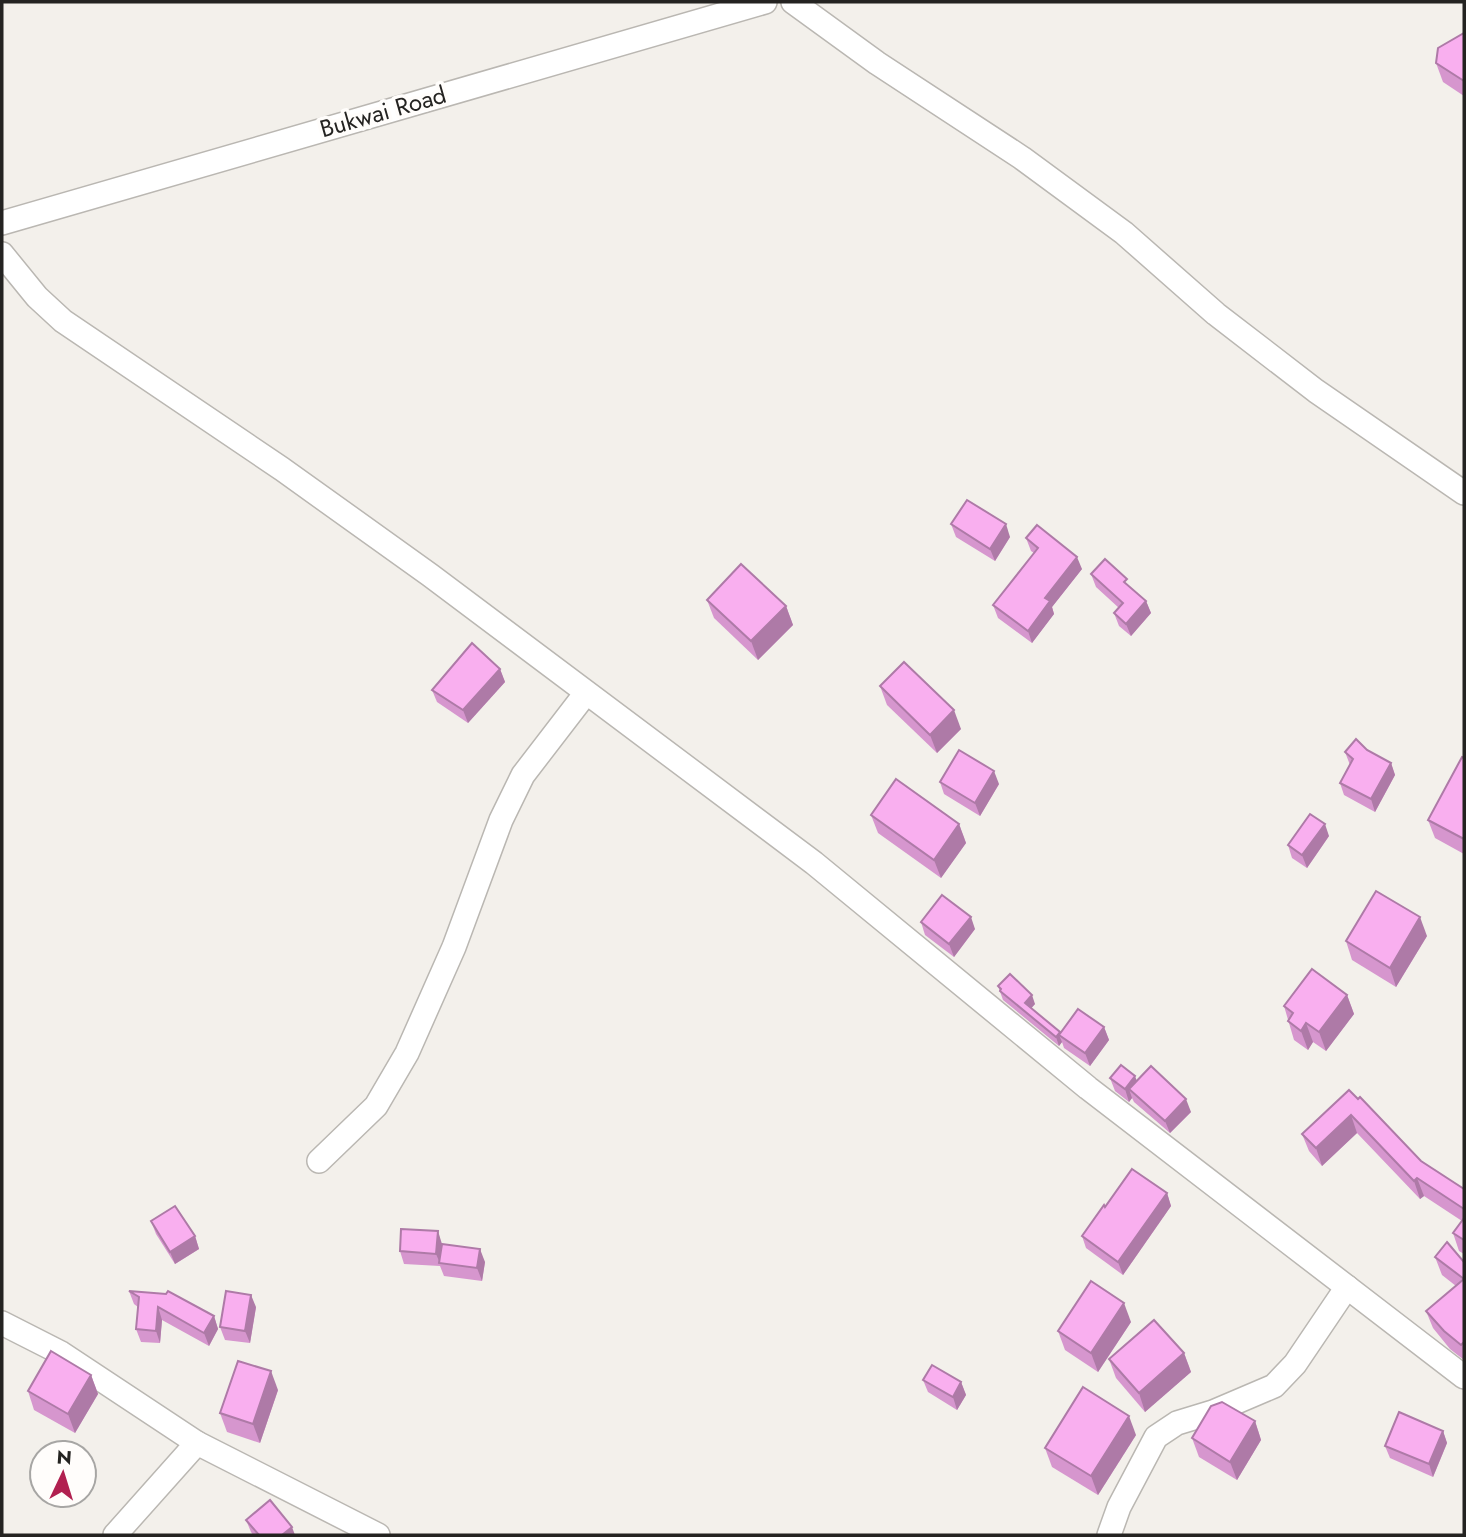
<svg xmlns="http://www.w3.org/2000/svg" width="1466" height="1537" viewBox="0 0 1466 1537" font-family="Jost,sans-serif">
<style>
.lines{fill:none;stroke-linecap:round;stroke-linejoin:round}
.minor-casing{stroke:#bab7b2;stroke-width:26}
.minor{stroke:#fff;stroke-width:23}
.wall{fill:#d696ce}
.shaded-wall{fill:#ae7aa7}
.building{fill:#f9afef;stroke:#ae7aa7;stroke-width:2}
.labels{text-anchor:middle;stroke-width:7;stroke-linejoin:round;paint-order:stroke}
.street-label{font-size:24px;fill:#242321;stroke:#fffdfb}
</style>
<rect width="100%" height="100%" fill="#f3f0eb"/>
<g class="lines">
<g class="minor-casing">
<g id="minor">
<path d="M793,2L877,63L1022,158L1124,233L1216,314L1316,391L1464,493"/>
<path d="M2,223L765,2"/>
<path d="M2,254L37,297L63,321L282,469L430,575L814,863L1088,1088L1464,1377"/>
<path d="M319,1161L376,1106L407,1053L454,947L501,820L523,775L586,693"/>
<path d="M2,1323L61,1353L197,1443L115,1535"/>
<path d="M197,1443L378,1535"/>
<path d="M1109,1535L1119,1507L1156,1437L1177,1423L1213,1412L1274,1386L1295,1364L1347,1287"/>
</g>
</g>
<use href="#minor" class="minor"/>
</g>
<g class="wall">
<path d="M1464,33V96L1443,82L1436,63Z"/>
<path d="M951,524L1010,537L995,561L956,537Z"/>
<path d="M1026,538L1082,569L1052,607L1054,614L1032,643L998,618L993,605L1034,553L1031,551Z"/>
<path d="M1091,574L1129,586L1146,601L1151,613L1131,636L1119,626L1114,613L1119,608L1096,587Z"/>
<path d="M707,600L786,606L793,625L758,660L714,618Z"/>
<path d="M500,669L505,682L468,723L437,702L432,690Z"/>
<path d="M880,686L961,729L937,753L887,705Z"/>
<path d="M1367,750L1391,763L1395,775L1375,812L1344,795L1340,783L1350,765L1345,752Z"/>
<path d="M1464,758V854L1435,838L1428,820Z"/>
<path d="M940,782L999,784L980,816L944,794Z"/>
<path d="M871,815L959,824L966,843L941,878L878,833Z"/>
<path d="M1329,836L1307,868L1292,858L1288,845Z"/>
<path d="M921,922L975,929L954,957L925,935Z"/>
<path d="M1427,936L1396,987L1352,960L1346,941Z"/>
<path d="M998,986L1035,1004L1031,1008L1060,1033L1104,1027L1109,1040L1090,1066L1064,1048L1062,1042L1059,1046L1003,1000Z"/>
<path d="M1347,995L1354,1014L1326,1051L1313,1042L1308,1050L1294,1040L1284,1006Z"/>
<path d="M1110,1078L1137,1081L1191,1112L1170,1133L1134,1102L1132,1098L1129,1102L1115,1091Z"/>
<path d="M1349,1090L1421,1161L1464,1189V1254L1459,1251L1453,1233L1462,1221L1424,1196L1420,1199L1357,1133L1322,1166L1309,1151L1302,1134Z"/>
<path d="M1167,1193L1171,1206L1123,1275L1086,1248L1082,1236L1105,1207Z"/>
<path d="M151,1221L195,1236L199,1249L175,1264L156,1234Z"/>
<path d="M442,1244L485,1262L482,1281L444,1276L440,1266L404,1264L400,1251Z"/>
<path d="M1435,1257L1464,1262V1360L1450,1349L1433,1328L1426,1311L1456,1286L1442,1275Z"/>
<path d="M129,1291L214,1316L218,1329L209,1346L162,1320L160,1343L141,1342L136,1329L138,1307L134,1304Z"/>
<path d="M256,1307L250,1343L225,1340L220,1327Z"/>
<path d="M1131,1322L1098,1372L1065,1350L1058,1331Z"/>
<path d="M1184,1353L1191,1372L1145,1412L1116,1378L1109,1359Z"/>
<path d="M91,1375L98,1394L75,1433L34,1410L28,1391Z"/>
<path d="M923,1380L961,1382L966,1395L957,1410L928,1392Z"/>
<path d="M278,1390L260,1443L227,1432L220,1413Z"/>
<path d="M1255,1421L1261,1440L1237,1480L1199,1457L1192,1438Z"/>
<path d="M1443,1431L1447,1443L1433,1477L1390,1458L1385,1446Z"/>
<path d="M1136,1435L1098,1495L1052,1467L1045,1448Z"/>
<path d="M246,1520L295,1535H253L251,1532Z"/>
</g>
<g class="shaded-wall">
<path d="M1006,524L1010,537L995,561L990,549Z"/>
<path d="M1077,557L1082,569L1052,607L1054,614L1032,643L1028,631L1045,598Z"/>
<path d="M1146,601L1151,613L1131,636L1126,624Z"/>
<path d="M786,606L793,625L758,660L751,641Z"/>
<path d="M500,669L505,682L468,723L463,710Z"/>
<path d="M954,710L961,729L937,753L930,735Z"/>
<path d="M1391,763L1395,775L1375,812L1371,799Z"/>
<path d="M994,771L999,784L980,816L975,803Z"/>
<path d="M959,824L966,843L941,878L934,860Z"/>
<path d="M1325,824L1329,836L1307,868L1302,855Z"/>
<path d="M971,917L975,929L954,957L949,944Z"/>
<path d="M1420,917L1427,936L1396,987L1390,968Z"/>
<path d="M1032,995L1035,1004L1028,1012L1025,1003Z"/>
<path d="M1347,995L1354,1014L1326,1051L1319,1032Z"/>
<path d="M1306,1023L1313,1042L1308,1050L1301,1031Z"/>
<path d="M1104,1027L1109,1040L1090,1066L1085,1053Z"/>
<path d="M1060,1032L1061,1036L1059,1035L1062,1042L1059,1046L1056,1037Z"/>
<path d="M1135,1076L1140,1089H1129L1132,1098L1129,1102L1125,1089Z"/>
<path d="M1186,1099L1191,1112L1170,1133L1165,1121Z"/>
<path d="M1351,1115L1357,1133L1322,1166L1316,1148Z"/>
<path d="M1417,1178L1424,1196L1420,1199L1414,1181Z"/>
<path d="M1167,1193L1171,1206L1123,1275L1118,1262Z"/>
<path d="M438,1231L442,1244L440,1263L436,1254Z"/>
<path d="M195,1236L199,1249L175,1264L170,1252Z"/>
<path d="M480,1249L485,1262L482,1281L477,1268Z"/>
<path d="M251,1295L256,1307L250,1343L245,1331Z"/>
<path d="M1124,1303L1131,1322L1098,1372L1091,1353Z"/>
<path d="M158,1307L162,1320L160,1343L156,1331Z"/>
<path d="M214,1316L218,1329L209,1346L204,1333Z"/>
<path d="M1184,1353L1191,1372L1145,1412L1139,1393Z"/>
<path d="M271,1371L278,1390L260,1443L253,1424Z"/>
<path d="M91,1375L98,1394L75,1433L68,1414Z"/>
<path d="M961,1382L966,1395L957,1410L953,1397Z"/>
<path d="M1129,1416L1136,1435L1098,1495L1091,1476Z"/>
<path d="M1255,1421L1261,1440L1237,1480L1230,1462Z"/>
<path d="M1443,1431L1447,1443L1433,1477L1429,1464Z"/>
<path d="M292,1527L295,1535H282Z"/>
</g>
<g class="building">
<path d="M1464,33V81L1436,63L1438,48Z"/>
<path d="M967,500L1006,524L990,549L951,524Z"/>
<path d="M1037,525L1077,557L1045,598L1050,601L1028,631L993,605L1038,548L1026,538Z"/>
<path d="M1105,559L1127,579L1124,582L1146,601L1126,624L1114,613L1123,603L1091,574Z"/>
<path d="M741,564L786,606L751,641L707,600Z"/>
<path d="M472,643L500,669L463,710L432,690Z"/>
<path d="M904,662L954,710L930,735L880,686Z"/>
<path d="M1356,739L1367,750L1391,763L1371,799L1340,783L1353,759L1345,752Z"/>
<path d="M959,750L994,771L975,803L940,782Z"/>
<path d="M1462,757L1464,758V839L1428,820Z"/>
<path d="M896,779L959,824L934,860L871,815Z"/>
<path d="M1310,814L1325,824L1302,855L1288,845Z"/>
<path d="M1376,891L1420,917L1390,968L1346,941Z"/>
<path d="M942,895L971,917L949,944L921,922Z"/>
<path d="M1312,969L1347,995L1319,1032L1306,1023L1301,1031L1288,1021L1293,1013L1284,1006Z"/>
<path d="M1010,974L1032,995L1025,1003L1060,1032L1056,1037L1000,991L1001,989L998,986Z"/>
<path d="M1078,1009L1104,1027L1085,1053L1059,1035Z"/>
<path d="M1121,1065L1135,1076L1125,1089L1110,1078Z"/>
<path d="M1151,1066L1186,1099L1165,1121L1129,1089Z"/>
<path d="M1349,1090L1358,1099L1360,1097L1421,1161L1464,1189V1209L1417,1178L1414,1181L1351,1115L1316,1148L1302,1134Z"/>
<path d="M1132,1169L1167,1193L1118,1262L1082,1236L1104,1205L1105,1207Z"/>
<path d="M175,1206L195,1236L170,1252L151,1221Z"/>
<path d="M1464,1218V1240L1453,1233Z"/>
<path d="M401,1229L438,1231L436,1254L400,1251Z"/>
<path d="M1447,1242L1464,1262V1279L1435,1257Z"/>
<path d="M442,1244L480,1249L477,1268L439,1263Z"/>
<path d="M1464,1279V1342L1461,1345L1444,1331L1426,1311Z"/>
<path d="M1091,1281L1124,1303L1091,1353L1058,1331Z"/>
<path d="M129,1291L166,1294L168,1291L214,1316L204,1333L158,1307L156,1331L136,1329L139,1297Z"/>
<path d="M226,1291L251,1295L245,1331L220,1327Z"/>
<path d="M1154,1320L1184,1353L1139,1393L1109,1359Z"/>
<path d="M51,1351L91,1375L68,1414L28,1391Z"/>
<path d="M238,1361L271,1371L253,1424L220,1413Z"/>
<path d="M932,1365L961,1382L953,1397L923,1380Z"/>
<path d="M1083,1387L1129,1416L1091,1476L1045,1448Z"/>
<path d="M1222,1402L1255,1421L1230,1462L1192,1438L1211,1406Z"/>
<path d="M1399,1412L1443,1431L1429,1464L1385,1446Z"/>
<path d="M270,1500L292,1527L282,1535H259L246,1520Z"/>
</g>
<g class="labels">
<g class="street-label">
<text transform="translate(383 112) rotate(-16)" y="8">Bukwai Road</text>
</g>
</g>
<rect width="1466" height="1537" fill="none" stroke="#242321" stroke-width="7"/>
<g transform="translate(63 1474) rotate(4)"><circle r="33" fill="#fffdfb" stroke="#a7a6a4" stroke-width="2"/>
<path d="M0-5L12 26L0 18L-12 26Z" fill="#b12050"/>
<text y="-10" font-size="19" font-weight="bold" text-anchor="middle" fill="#242321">N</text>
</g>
</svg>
